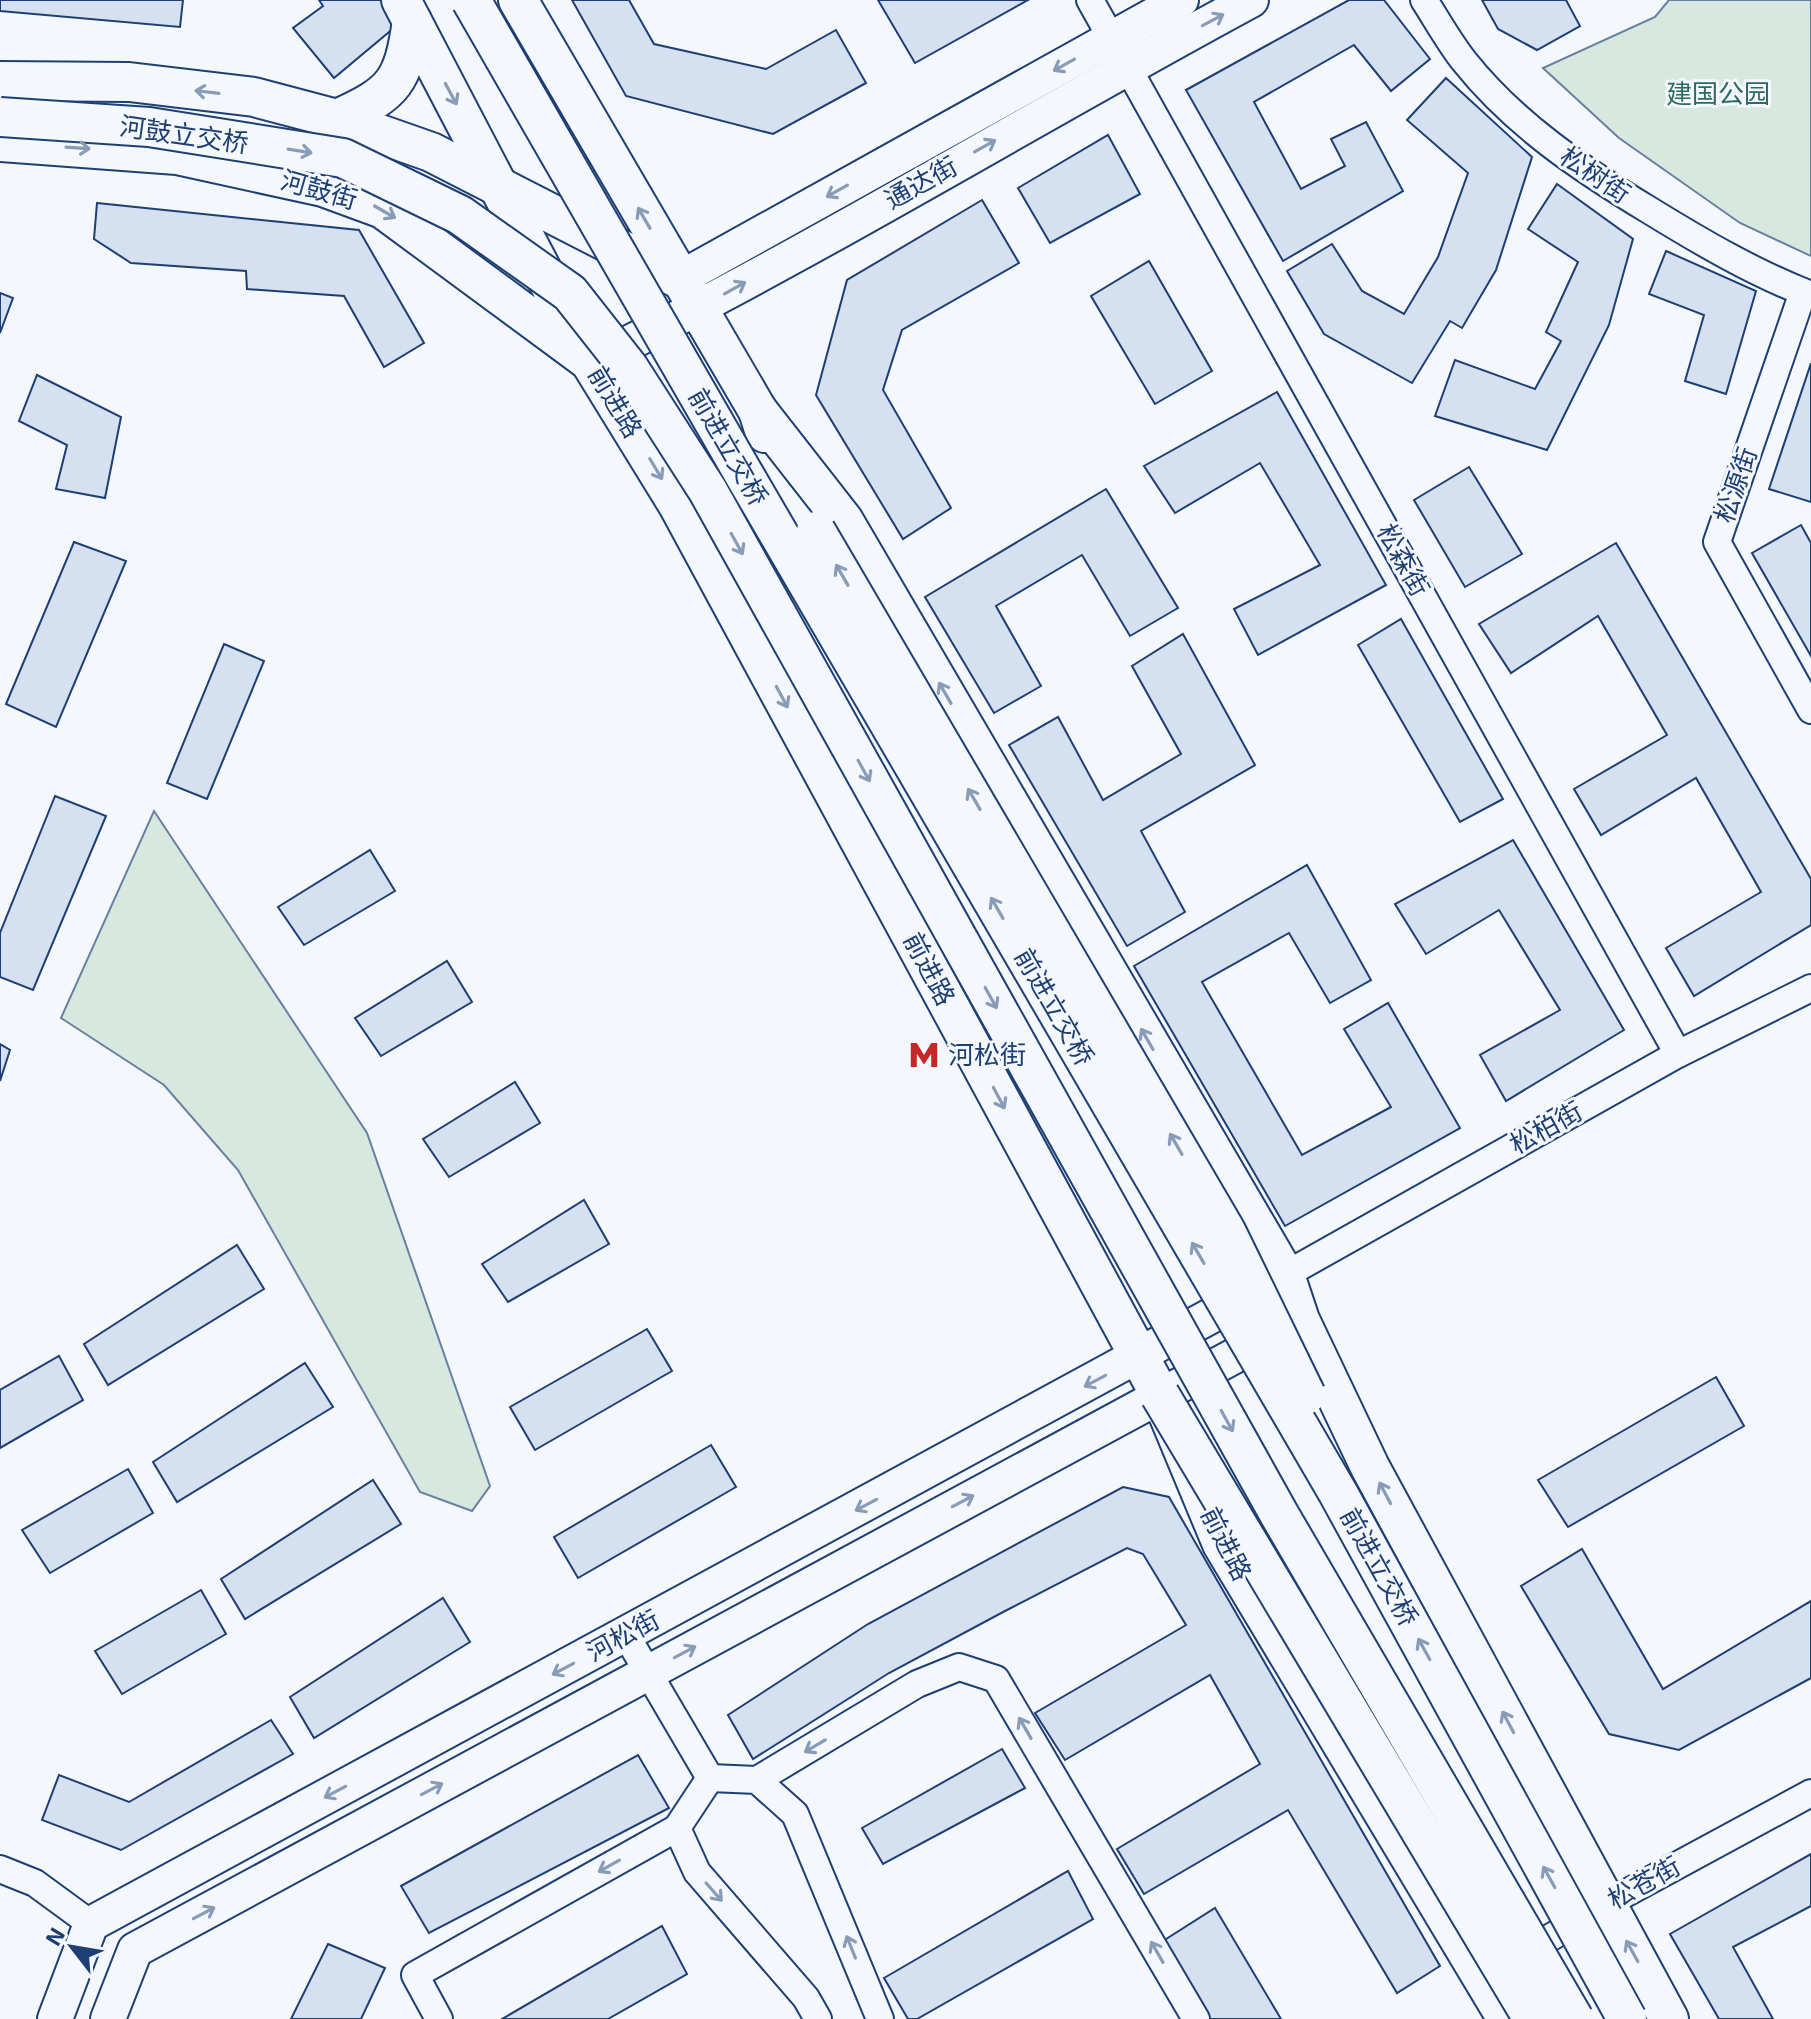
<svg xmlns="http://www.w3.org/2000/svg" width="1811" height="2019" viewBox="0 0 1811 2019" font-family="'Exo 2','Noto Sans SC',sans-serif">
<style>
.park{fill:#d7e8df;stroke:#687fa3;stroke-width:2}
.building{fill:#d5e0f0;stroke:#1d3f73;stroke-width:2}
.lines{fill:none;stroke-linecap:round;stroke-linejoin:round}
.minor-casing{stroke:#1d3f73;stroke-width:30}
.major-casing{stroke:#1d3f73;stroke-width:38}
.highway-casing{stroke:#1d3f73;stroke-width:42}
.minor{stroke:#f4f7fb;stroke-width:26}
.major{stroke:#f4f7fb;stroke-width:34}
.highway{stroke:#f4f7fb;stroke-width:38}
.highway-bridge-casing{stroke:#1d3f73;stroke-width:42;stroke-linecap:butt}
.highway-bridge{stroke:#f4f7fb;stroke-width:38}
.oneway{stroke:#889bb7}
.labels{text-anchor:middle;stroke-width:6;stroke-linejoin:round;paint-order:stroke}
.park-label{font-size:26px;fill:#2c6c60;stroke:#f4f7fb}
.street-label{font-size:26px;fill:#1d3f73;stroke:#f4f7fb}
.poi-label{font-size:26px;fill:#1d3f73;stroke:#f4f7fb;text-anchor:start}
</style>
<rect width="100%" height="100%" fill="#f4f7fb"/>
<g class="park">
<path d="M1669,0H1811V256L1740,223L1619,138L1543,68L1655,17Z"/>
<path d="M154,811L367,1133L490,1486L472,1511L420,1492L238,1170L164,1085L61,1018Z"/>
</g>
<g class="building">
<path d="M0,0H183L180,27L0,11Z"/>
<path d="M319,0H387L401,22L334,78L293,28L323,6Z"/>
<path d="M572,0H629L654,44L766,69L836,30L866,83L773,134L626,96Z"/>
<path d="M878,0H1028L915,63Z"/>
<path d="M1349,0H1384L1430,59L1391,91L1354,45L1254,102L1301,189L1345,166L1331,139L1366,122L1403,191L1283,261L1186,90Z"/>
<path d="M1482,0H1566L1580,26L1537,50L1498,29Z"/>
<path d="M1446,78L1532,157L1496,270L1462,328L1450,321L1412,383L1324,334L1287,271L1332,244L1362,291L1404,314L1438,257L1468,173L1407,120Z"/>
<path d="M1108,135L1140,194L1050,243L1018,188Z"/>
<path d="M1557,184L1633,239L1609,325L1547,450L1435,416L1455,360L1535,389L1561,341L1546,332L1578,262L1528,229Z"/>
<path d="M982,200L1019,263L902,330L883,390L951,508L903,539L816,395L847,280Z"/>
<path d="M97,203L359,230L424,343L384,367L344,296L247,289L246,271L131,263L94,239Z"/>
<path d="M1666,251L1756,291L1726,394L1685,381L1704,315L1649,294Z"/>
<path d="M1149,261L1212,371L1155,404L1091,296Z"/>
<path d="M0,293L13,298L0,333Z"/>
<path d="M1811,363V502L1769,489Z"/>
<path d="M37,375L121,417L105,498L56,489L67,445L19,421Z"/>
<path d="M1277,392L1386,585L1258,655L1234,609L1320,565L1260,463L1175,513L1144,466Z"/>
<path d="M1469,467L1522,554L1465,587L1414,500Z"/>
<path d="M1106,489L1178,608L1130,636L1082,555L996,606L1041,686L994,713L925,597Z"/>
<path d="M1801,525L1811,543V656L1752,553Z"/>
<path d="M74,542L126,561L56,727L6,704Z"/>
<path d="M1616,543L1811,879V925L1694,996L1666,948L1761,892L1696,778L1601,835L1574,789L1667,735L1598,616L1511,673L1479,624Z"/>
<path d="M1401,619L1503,799L1460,822L1358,645Z"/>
<path d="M1183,634L1255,765L1141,831L1185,912L1127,946L1009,745L1058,717L1103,800L1181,754L1132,666Z"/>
<path d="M224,644L264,661L207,799L167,783Z"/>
<path d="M55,796L106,816L33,990L0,977V933Z"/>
<path d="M1513,840L1624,1030L1506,1101L1480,1055L1560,1010L1499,910L1426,954L1395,904Z"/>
<path d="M370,850L395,891L304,945L278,907Z"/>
<path d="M1307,865L1371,980L1330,1003L1289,933L1202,982L1302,1155L1391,1107L1344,1029L1388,1003L1460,1128L1285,1226L1134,966Z"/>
<path d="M447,961L472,1002L381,1056L355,1018Z"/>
<path d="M0,1044L10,1050L0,1081Z"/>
<path d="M515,1082L540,1123L449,1177L423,1139Z"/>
<path d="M584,1200L609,1244L508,1302L482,1264Z"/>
<path d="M237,1245L264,1289L108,1385L84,1344Z"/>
<path d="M647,1329L672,1371L535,1450L510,1407Z"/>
<path d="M59,1356L83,1400L0,1448V1390Z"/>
<path d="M305,1363L333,1407L177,1502L153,1462Z"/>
<path d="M1716,1377L1744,1426L1568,1527L1538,1480Z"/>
<path d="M711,1445L736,1487L578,1578L554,1537Z"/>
<path d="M128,1469L153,1513L50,1573L22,1530Z"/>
<path d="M373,1480L401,1524L245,1619L221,1579Z"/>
<path d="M1123,1487L1169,1497L1440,1966L1397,1993L1288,1810L1144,1894L1117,1849L1260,1764L1210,1675L1065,1760L1035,1713L1186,1625L1143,1554L1127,1548L1005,1611L889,1673L753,1759L728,1715L868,1624Z"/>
<path d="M1582,1549L1663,1689L1811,1601V1678L1679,1750L1609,1734L1521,1586Z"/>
<path d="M201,1590L226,1634L122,1694L95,1651Z"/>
<path d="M443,1598L470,1642L314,1738L290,1697Z"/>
<path d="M271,1720L293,1754L121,1850L42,1820L59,1775L129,1802Z"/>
<path d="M1002,1749L1025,1788L883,1864L862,1828Z"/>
<path d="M638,1755L669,1808L429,1933L401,1886Z"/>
<path d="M1811,1854V1906L1733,1947L1773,2019H1719L1670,1934Z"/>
<path d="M1068,1871L1093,1919L917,2019H908L884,1978Z"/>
<path d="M1215,1908L1281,2019H1209L1163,1941Z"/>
<path d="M662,1926L687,1974L608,2019H502Z"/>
<path d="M328,1944L385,1968L361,2019H291Z"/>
</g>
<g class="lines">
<g class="minor-casing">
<g id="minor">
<path d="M1090,0L1678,1054"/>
<path d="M1424,0C1437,20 1449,42 1464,61C1514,124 1581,169 1649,210C1701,242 1754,273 1811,295"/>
<path d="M1803,292L1717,542L1811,710"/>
<path d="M1285,1275L1678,1054L1811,988"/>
<path d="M626,1635L710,1778"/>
<path d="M710,1778L757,1780L795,1814L880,2019"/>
<path d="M710,1778L677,1828L697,1872L806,1998L818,2019"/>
<path d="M757,1780L917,1684L959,1667L996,1679L1196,2019"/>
<path d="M0,1869L35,1883L91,1924"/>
<path d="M1518,1957L1606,1904L1811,1793"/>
<path d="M439,2019L415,1975L677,1828"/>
</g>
</g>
<g class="major-casing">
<g id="major">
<path d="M679,279L1181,0"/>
<path d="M591,362C816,251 1030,119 1251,0"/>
<path d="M55,2019L91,1924L1253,1293"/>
<path d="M108,2019L135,1950L1275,1334"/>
</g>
</g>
<g class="highway-casing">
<g id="highway">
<path d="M401,0L590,362L678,505L1160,1395L1222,1544L1507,2019"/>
<path d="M518,0L758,411L765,433"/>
<path d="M0,81L129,82L254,97L337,119L431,152L679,279"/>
<path d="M337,119C395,93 403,82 412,21"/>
<path d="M0,142L177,155L323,187L383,209L585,358"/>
<path d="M758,411L844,521L1285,1275L1300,1320L1370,1467L1669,2019"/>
</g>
</g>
<use href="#minor" class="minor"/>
<use href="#major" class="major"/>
<use href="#highway" class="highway"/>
<g class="highway-bridge-casing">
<g id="highway-bridge">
<path d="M471,0L742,471L1338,1493L1627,2019"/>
<path d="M0,117L149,127L343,158L460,215L570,293L629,368L708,491L1279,1514L1574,2019"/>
<path d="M816,531L1226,1231L1306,1395"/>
<path d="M1160,1395L1533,2019"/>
</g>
</g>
<use href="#highway-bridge" class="highway-bridge"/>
</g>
<defs><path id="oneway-shaft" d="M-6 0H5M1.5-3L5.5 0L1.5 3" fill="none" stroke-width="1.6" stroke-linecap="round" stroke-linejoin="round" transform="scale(2)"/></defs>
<g class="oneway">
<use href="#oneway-shaft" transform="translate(1213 20) rotate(-28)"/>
<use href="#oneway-shaft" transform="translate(1064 65) rotate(151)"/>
<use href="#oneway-shaft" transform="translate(207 92) rotate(-173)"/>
<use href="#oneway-shaft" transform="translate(451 94) rotate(62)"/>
<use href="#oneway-shaft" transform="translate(985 146) rotate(-29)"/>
<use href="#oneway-shaft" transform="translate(78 148) rotate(4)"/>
<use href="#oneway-shaft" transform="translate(300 151) rotate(9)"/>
<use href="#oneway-shaft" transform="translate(837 191) rotate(151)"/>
<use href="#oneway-shaft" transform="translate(385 212) rotate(30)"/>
<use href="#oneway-shaft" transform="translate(644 218) rotate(-120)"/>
<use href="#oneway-shaft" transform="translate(735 288) rotate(-29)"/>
<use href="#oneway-shaft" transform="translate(656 469) rotate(59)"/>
<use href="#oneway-shaft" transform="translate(737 544) rotate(61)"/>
<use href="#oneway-shaft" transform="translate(842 575) rotate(-120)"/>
<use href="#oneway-shaft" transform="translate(945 693) rotate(-120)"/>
<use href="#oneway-shaft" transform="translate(782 697) rotate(62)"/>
<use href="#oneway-shaft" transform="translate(864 771) rotate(61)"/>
<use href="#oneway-shaft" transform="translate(974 799) rotate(-120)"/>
<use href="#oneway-shaft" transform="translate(997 908) rotate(-120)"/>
<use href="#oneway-shaft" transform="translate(991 998) rotate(61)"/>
<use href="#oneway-shaft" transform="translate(1147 1039) rotate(-120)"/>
<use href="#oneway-shaft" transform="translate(999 1098) rotate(62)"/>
<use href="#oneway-shaft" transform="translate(1176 1144) rotate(-120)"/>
<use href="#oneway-shaft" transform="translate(1198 1253) rotate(-120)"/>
<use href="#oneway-shaft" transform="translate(1095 1381) rotate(152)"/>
<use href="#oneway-shaft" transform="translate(1227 1421) rotate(61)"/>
<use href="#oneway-shaft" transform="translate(1385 1493) rotate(-118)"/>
<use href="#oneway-shaft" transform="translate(963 1501) rotate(-28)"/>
<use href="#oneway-shaft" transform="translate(866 1505) rotate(152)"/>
<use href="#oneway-shaft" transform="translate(1424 1649) rotate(-119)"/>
<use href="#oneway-shaft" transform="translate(685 1652) rotate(-28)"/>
<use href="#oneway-shaft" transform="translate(563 1669) rotate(152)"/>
<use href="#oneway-shaft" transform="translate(1508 1722) rotate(-118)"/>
<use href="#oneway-shaft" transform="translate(1025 1728) rotate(-120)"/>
<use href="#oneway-shaft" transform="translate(815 1746) rotate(149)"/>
<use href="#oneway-shaft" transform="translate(432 1789) rotate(-28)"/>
<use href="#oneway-shaft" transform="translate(335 1792) rotate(152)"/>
<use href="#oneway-shaft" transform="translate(609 1866) rotate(151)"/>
<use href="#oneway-shaft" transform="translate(1549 1877) rotate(-119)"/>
<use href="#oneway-shaft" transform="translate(714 1892) rotate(49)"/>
<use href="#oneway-shaft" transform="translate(204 1913) rotate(-28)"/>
<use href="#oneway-shaft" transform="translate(851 1947) rotate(-112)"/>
<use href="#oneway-shaft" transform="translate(1632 1951) rotate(-119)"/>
<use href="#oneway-shaft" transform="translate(1157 1952) rotate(-120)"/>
</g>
<defs>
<g id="metro-bare" transform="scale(2.4)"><path d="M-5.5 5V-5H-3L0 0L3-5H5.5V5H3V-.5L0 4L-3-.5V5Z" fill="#c62828" stroke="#f4f7fb" stroke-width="2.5" paint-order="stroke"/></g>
</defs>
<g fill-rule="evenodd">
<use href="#metro-bare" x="924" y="1055"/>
</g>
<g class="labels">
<g class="park-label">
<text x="1718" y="103">建国公园</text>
</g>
<g class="street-label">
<text transform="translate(184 135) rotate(8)" y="9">河鼓立交桥</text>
<text transform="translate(1595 175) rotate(34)" y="9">松树街</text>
<text transform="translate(921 183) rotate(-29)" y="9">通达街</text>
<text transform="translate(319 190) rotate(16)" y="9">河鼓街</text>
<text transform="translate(615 402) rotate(59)" y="9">前进路</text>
<text transform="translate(728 447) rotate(60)" y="9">前进立交桥</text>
<text transform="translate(1736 485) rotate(-71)" y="9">松源街</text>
<text transform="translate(1403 560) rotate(61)" y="9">松森街</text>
<text transform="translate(929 969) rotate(62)" y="9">前进路</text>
<text transform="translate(1054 1007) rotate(60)" y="9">前进立交桥</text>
<text transform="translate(1546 1128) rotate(-29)" y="9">松柏街</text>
<text transform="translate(1226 1544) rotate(63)" y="9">前进路</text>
<text transform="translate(1379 1567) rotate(61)" y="9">前进立交桥</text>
<text transform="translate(623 1636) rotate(-28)" y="9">河松街</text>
<text transform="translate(1644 1883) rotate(-29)" y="9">松苍街</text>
</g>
<g class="poi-label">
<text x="948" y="1064">河松街</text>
</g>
</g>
<g transform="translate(72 1947) rotate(301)" stroke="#f4f7fb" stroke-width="6" paint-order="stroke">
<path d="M0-6L14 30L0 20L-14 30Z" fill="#1d3f73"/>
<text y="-12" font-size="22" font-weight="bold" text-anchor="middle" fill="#1d3f73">N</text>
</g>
</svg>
